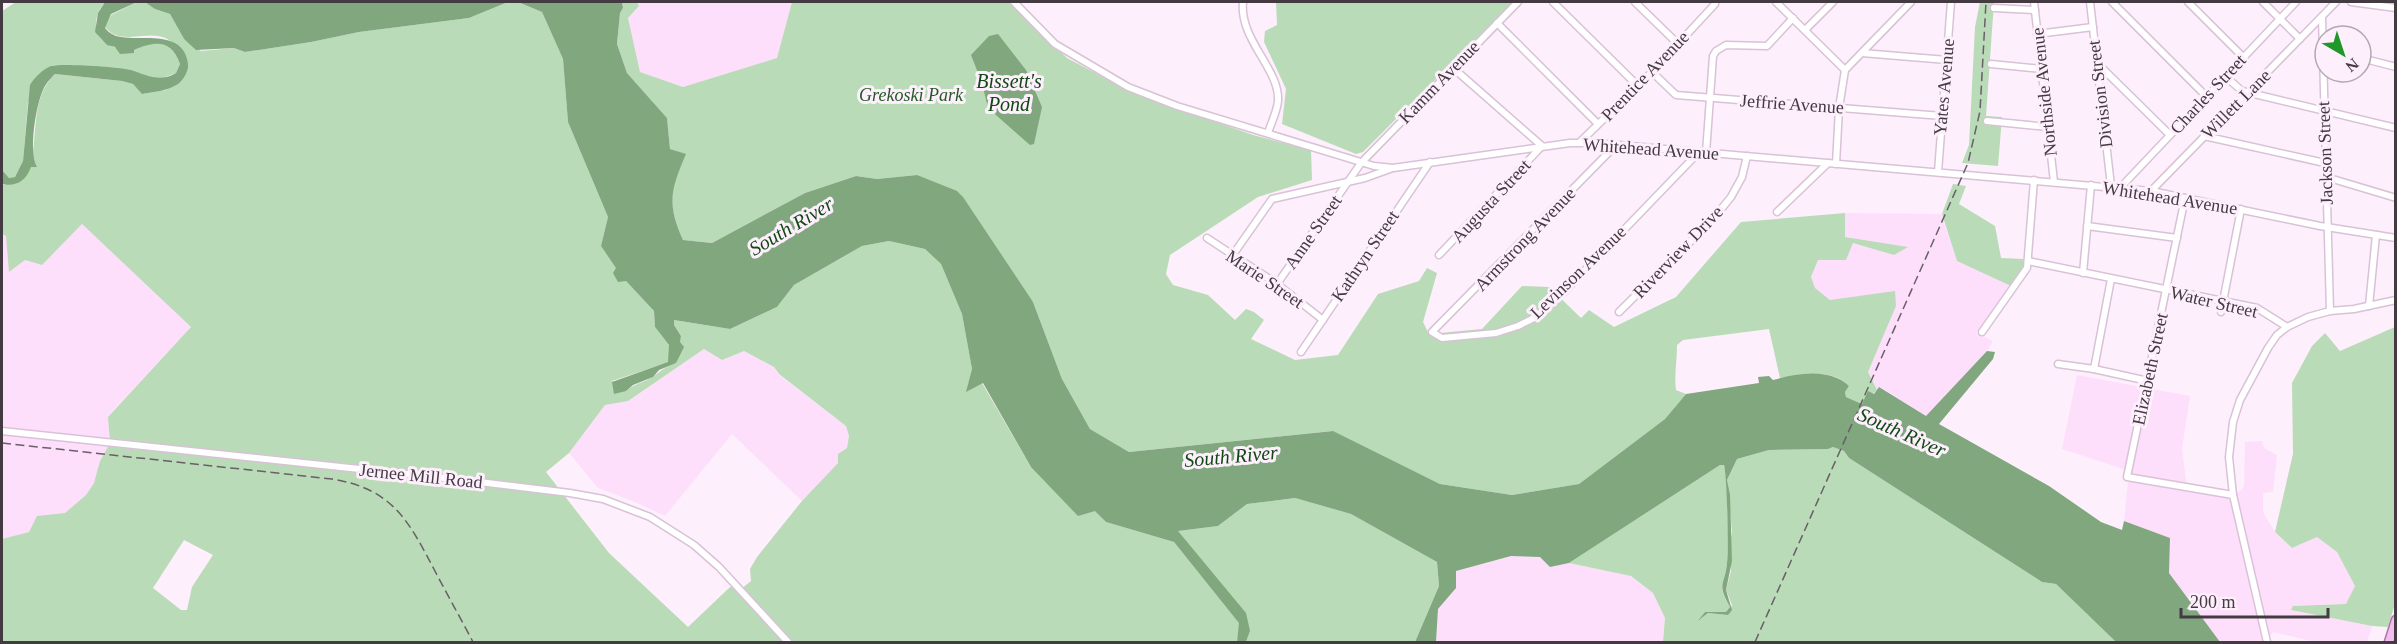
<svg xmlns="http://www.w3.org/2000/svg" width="2397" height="644" viewBox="0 0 2397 644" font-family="'Times New Roman',serif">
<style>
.built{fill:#fddffb}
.green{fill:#b9dbb7;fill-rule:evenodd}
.water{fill:#80a77e}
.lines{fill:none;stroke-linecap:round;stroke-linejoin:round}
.minor-casing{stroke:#d9c2d7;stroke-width:9}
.major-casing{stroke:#ae74aa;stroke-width:11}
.minor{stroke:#fff;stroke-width:6}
.major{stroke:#f1beee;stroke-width:8}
.rail{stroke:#695f68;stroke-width:1.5;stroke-dasharray:9 4.5;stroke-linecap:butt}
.labels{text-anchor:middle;stroke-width:6;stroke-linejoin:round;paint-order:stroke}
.street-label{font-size:18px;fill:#433a42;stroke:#feeffc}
.park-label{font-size:18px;font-style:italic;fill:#235a24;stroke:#feeffc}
.water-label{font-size:20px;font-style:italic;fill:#0f4912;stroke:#feeffc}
</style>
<rect width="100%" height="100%" fill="#feeffc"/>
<g class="built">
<path d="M637,2H792L777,58L683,87L640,72L628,18L639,6Z"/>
<path d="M1845,213L1941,214L1957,261L2011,286L1976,333L1993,341L1987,351L1926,416L1880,387L1877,390L1868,372L1896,306L1830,300L1815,288L1811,277L1818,260L1853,243L1894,255L1907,247L1845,237Z"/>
<path d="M82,224L191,327L108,416L110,443L100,461L94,483L86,495L65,513L38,516L29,532L2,539V234L6,236L10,271L25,260L42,265Z"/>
<path d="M704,349L722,360L743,351L774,367L778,374L846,426L849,436L847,448L838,463L802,501L732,434L665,516L635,502L598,488L569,453L605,405L628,401Z"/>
<path d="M2077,375L2190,396L2182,449L2187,488L2233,495L2241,490L2244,486L2245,442L2262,441L2264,448L2277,455L2273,492L2263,493V512L2275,532L2292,548L2317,537L2337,552L2355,586L2347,604L2294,606L2291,610L2372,626L2367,642H2315L2273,632L2267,642H2220L2168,573L2170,538L2124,521L2129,471L2062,449Z"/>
<path d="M1511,556L1540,557L1550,567L1569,563L1631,576L1653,593L1665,618L1663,642H1436L1438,609L1456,588V571Z"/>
</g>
<g class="green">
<path d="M16,2H105C98,10 94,21 97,31C100,45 122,52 135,49C143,47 149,42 158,43C170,45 176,53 180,64L176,73L163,78H154L135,73L52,65L28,102L23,161L15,177L9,178L2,170V11Z"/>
<path d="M137,2H148L155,9L170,14L184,39L201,51L234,48L245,52L311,42L359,32L469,18L508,2H518L542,12L563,59L568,122L608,217L601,246L626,281L654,311L655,327L669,345V362L612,381L626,391C634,384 642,383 651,378C660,372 664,367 676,363L681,336L674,325V320L730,329L777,307L794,285L862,246L889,241L925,249L941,264L962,314L972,369L967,391L982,383L1031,467L1095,510L1106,522L1174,542L1240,623L1237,642H2V539L29,532L37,516L65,513L86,495L94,483L100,461L110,443L108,417L191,327L82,224L42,265L25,260L9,272L6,236L2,234V184L4,185L28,173C40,141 28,100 55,74L122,81L133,84L142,94L166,90L188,68C182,61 176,46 169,40C149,27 122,48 105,27L111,15ZM704,349L722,360L744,351L774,367L779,374L846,426L849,436L847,448L838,454V463L802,501L757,557L750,569L751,581L740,590L734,584L729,588L688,627L609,553L546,472L569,453L605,405L628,401ZM184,540L213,555L192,587L187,610H181L153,588Z"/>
<path d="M622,2H637L639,6L628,18L640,72L683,87L777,58L792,2H1009L1067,58L1131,92L1253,135L1311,150L1312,180L1258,197L1170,255L1166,274L1173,285L1208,295L1235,320L1246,309L1254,312L1264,320L1251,339L1295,360L1338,355L1378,294L1419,281L1427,268L1437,273L1423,322L1429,334L1482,329L1522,286L1549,287L1581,318L1589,310L1614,327L1676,297L1741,222L1845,213V237L1908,247L1894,255L1853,243L1846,260H1818L1811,277L1815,288L1830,300L1895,291L1896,306L1868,372L1877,390L1862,404L1846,397L1845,392L1849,386C1829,367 1804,376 1780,378L1769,329L1683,340L1677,345C1677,360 1674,377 1676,390L1686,394L1665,419L1579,484L1512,495L1440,484L1332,431L1129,452L1090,429L1062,379L1033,302L917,175L877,179L856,176L805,193L712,243L683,240C667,202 669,193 685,155L670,149L667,118L627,73L617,44L620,13L623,8Z"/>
<path d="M1276,2H1513L1363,152L1356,154L1282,124L1286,89L1264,42L1265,31L1277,25Z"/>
<path d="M1980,2H1994L1986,116L2002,117L1998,166L1962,163L1969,145L1975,27Z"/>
<path d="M1953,184L1966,186L1959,204L1995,226L2001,258L2024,259L2023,269L2011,286L1957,261L1942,214Z"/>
<path d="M2395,327L2396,600L2388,627L2372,626L2291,610L2293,606L2346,604L2355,586L2337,552L2317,537L2292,548L2275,532L2293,454L2292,383L2312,346L2325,333L2340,351Z"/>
<path d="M1833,447L1844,451L1849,458L2042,582L2056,584L2116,642H1663L1665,618L1653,593L1631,576L1569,563L1720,465H1724C1728,478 1729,548 1727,563C1725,585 1716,584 1730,607L1726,612H1705L1701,619L1708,613L1728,615L1732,605L1726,590L1731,571L1730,543L1732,532L1727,480L1737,459L1769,450L1828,449Z"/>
<path d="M1295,498L1351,514L1437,562L1439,586L1415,642H1246L1250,631L1177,531L1218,526L1247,504Z"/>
</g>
<g class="water">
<path d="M105,2H137L111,14L105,28C109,33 114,36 121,37C142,41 184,29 188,64C189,71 183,80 178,84C167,91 154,92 142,94L133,84L122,81L55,74C50,79 46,83 43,90C36,105 28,152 37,167H31C26,181 16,187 2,184V170L9,178L15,177L23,161L30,85C34,78 43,69 51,66C60,63 120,67 131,70C146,75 160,83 176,73L180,64C171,39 155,41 134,50V53L120,54L115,47L107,45L95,32L98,13Z"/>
<path d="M145,2H508L469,18L359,32L311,42L245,52L234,48L196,50L184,39L170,14L155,9Z"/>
<path d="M518,2H622L623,8L620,13L617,44L627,73L667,118L670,149L686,154C670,191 667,204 683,240L712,243L805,193L856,176L877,179L917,175L957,191L963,197L1033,302L1062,379L1090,429L1129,452L1333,431L1440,484L1512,495L1579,484L1665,419L1686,394L1759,383L1758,377L1769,376L1773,380C1798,373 1830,368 1849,386L1845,392L1846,397L1862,404L1868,391L1874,394L1879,387L1926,416L1987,351L1995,352L1993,359L1939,424L2049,486L2101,522L2122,530L2124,521L2170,538L2169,573L2220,642H2116L2056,584L2042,582L1849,458L1844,451L1833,447L1828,449L1769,450L1737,459L1727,480L1730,495L1732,561L1726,590L1732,610L1728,615L1708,613L1698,621L1705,612H1726L1730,607C1716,582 1725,586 1727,563C1729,549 1727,475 1724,465H1720L1569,563L1550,567L1540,557L1511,556L1456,571V588L1438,609L1436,642H1415L1439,586L1437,562L1351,514L1295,498L1247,504L1218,526L1178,531L1246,613L1250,631L1246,642H1237L1239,623L1174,542L1106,522L1095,511L1078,516L1031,467L983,383L966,392L972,369L962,314L941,264L925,249L889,241L862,246L794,285L777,307L730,329L674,320V325L681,336L680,342L684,347L676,363L659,370L653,377L633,385L626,391L614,394L612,382L668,362L669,345L655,327L654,311L626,281L618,282L613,273L616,268L601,246L608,217L568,122L563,59L542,12Z"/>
<path d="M998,34L1026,70L1042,107L1034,144L1030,145L988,108L982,83L971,55L989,36Z"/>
</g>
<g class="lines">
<g class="minor-casing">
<g id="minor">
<path d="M1014,2L1055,44L1128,87L1177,106L1374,166L1393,168L1570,143H1596L2151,191L2320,226L2396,238"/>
<path d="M1243,2C1239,40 1280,69 1278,101C1277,112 1271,123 1268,133"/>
<path d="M1553,2L1638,86"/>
<path d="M1635,2L1677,43"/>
<path d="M1776,2L1845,70"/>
<path d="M2034,2L2054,182"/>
<path d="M2090,2L2111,186"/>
<path d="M2112,2L2206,96"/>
<path d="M2188,2L2243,57"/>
<path d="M2263,2L2300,39"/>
<path d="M2351,2L2396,8"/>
<path d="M1994,8L2035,10"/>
<path d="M2322,17L2330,311"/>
<path d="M1497,23L1598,124"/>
<path d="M1805,30L1833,2"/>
<path d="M2037,34L2093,27"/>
<path d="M1862,53L1947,60"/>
<path d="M2361,58L2396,67"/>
<path d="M1991,64L2041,69"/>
<path d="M2098,64L2170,135"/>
<path d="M1652,72L1676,95L1942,116"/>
<path d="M2225,76L2242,91L2396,128"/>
<path d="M1987,121L2048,127"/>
<path d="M2204,136L2325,163"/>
<path d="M1580,142L1652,72L1715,4V2"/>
<path d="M1616,145L1432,332L1442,338L1496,333L1518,326L1536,317L1564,292L1699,152"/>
<path d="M1706,153L1713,56L1716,51L1726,45L1767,46L1793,18"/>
<path d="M1836,164L1839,108L1845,70L1911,2"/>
<path d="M1938,172L1951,2"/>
<path d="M2326,177L2396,198"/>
<path d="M2121,187L2296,2"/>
<path d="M2151,191L2336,2"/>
<path d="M2185,198L2127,477L2233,495"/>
<path d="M1777,212L1828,163"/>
<path d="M2087,226L2177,238"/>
<path d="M1207,238L1277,284L1323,320"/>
<path d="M1439,255L1542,146L1452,67"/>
<path d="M1232,256L1272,199L1365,178L1390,169"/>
<path d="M2028,261L2257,308L2287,327"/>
<path d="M2083,273L2091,185"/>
<path d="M1277,284L1361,163L1518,2"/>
<path d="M2369,306L2376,235"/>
<path d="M1619,312L1713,219L1731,197L1742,177L1747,156"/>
<path d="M2221,312L2241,209"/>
<path d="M1982,332L2027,268L2034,180"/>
<path d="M1301,352L1430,162"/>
<path d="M2058,364L2094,369L2148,381"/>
<path d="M2094,369L2111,279"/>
<path d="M2,431L463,480L570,493L603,499L650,517L694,545L719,567L788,642"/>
<path d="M2267,642L2233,495L2229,457L2233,422L2240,400L2268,348L2277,335L2287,327L2308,317L2330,311L2354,309L2396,300"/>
</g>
</g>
<g class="major-casing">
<path id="major" d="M2389,642L2396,620"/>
</g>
<use href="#minor" class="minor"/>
<use href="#major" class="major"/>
<g class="rail">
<path d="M2,443L332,479C394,489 409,522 436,573C448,596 461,619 473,642"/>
<path d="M1755,642L1968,163L1980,111L1986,2"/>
</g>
</g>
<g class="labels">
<g class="street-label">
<text transform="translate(1645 76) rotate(-46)" y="6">Prentice Avenue</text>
<text transform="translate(1439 82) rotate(-46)" y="6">Kamm Avenue</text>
<text transform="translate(1944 87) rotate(-85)" y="6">Yates Avenue</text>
<text transform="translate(2044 92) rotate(-96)" y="6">Northside Avenue</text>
<text transform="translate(2100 94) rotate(-97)" y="6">Division Street</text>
<text transform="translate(2208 94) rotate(-47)" y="6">Charles Street</text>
<text transform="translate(1792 104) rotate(4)" y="6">Jeffrie Avenue</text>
<text transform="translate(2236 104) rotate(-45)" y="6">Willett Lane</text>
<text transform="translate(1651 149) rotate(4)" y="6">Whitehead Avenue</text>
<text transform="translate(2325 153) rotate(-92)" y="6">Jackson Street</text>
<text transform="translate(2170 198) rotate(9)" y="6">Whitehead Avenue</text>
<text transform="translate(1491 201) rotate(-47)" y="6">Augusta Street</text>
<text transform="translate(1313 232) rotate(-55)" y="6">Anne Street</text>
<text transform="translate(1525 239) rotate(-46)" y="6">Armstrong Avenue</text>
<text transform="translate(1678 252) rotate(-46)" y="6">Riverview Drive</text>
<text transform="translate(1365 256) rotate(-56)" y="6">Kathryn Street</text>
<text transform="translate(1578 272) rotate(-44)" y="6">Levinson Avenue</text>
<text transform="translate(1265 279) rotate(34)" y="6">Marie Street</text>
<text transform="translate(2214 302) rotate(13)" y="6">Water Street</text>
<text transform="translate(2150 369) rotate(-78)" y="6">Elizabeth Street</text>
<text transform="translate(421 476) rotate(6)" y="6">Jernee Mill Road</text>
</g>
<g class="park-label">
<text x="911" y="101">Grekoski Park</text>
</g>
<g class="water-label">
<text x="1009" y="88">Bissett's<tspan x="1009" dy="23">Pond</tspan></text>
<text transform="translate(791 226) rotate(-31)" y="7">South River</text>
<text transform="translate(1902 432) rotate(24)" y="7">South River</text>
<text transform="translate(1231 456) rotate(-5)" y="7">South River</text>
</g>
</g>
<rect width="2397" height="644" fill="none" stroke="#433a42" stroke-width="6"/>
<g transform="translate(2343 54) rotate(141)"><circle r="28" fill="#feeffc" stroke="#b3a7b2" stroke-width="1.5"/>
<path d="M0-4.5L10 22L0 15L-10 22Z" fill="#209829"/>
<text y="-9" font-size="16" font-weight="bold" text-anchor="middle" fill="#433a42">N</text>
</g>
<path d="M2181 608v9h147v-9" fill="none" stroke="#433a42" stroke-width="3"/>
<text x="2190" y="608" font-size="18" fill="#433a42" stroke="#feeffc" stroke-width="4.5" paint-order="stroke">200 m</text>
</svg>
